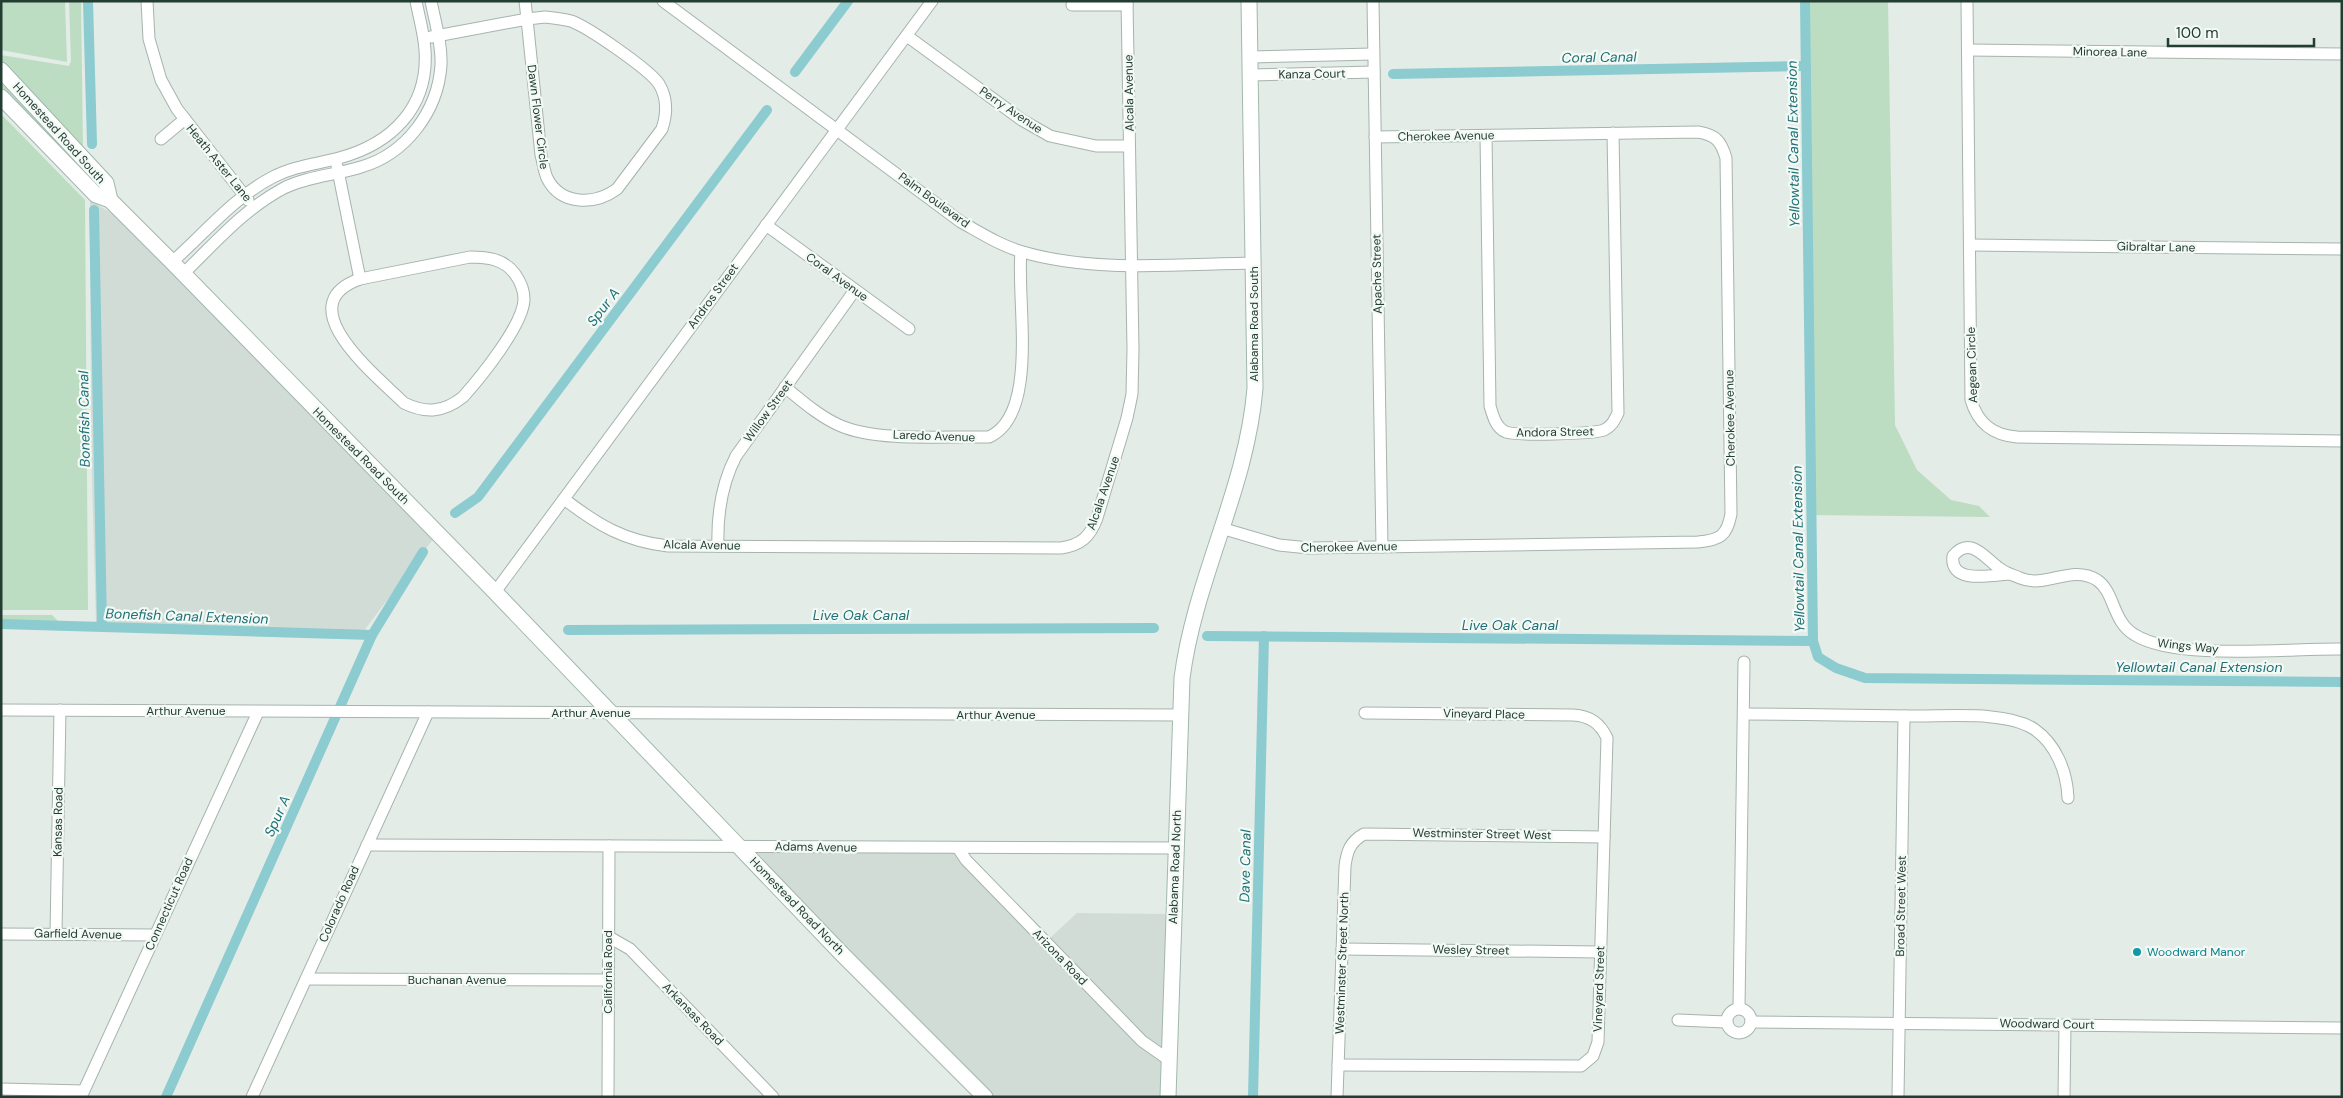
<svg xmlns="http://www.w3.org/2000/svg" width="2343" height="1098" viewBox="0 0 2343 1098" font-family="'DM Sans',sans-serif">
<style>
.built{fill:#d1dcd6}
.green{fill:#bcddc2}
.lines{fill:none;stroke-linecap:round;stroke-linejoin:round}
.canal{stroke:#8ccbcf;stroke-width:10}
.street-casing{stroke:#a6b4ad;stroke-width:13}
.secondary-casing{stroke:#a1b8ae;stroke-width:17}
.street{stroke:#fff;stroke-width:11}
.secondary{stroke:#fff;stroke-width:15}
.culture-dot{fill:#0f9aa8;stroke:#f3f9f5;stroke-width:2}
.labels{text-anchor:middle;stroke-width:4.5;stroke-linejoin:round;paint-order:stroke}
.street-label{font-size:12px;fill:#233d33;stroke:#f3f9f5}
.culture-label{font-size:12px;fill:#0d838f;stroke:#f3f9f5;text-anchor:start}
.water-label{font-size:14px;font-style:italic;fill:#1f7077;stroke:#f3f9f5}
</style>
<rect width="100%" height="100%" fill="#e3ece7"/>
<g class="built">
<path d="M84,190L98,205L123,220L434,538L363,632L96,622L91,445L90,200Z"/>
<path d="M741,847L958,848L973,867L1169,1060L1168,1097H979Z"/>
<path d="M1077,913L1169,914L1165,1052L1145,1037L1049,939Z"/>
</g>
<g class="green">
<path d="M1,1H65L67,62L1,50Z"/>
<path d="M69,1H81L83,151L1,62V55L69,66L71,61Z"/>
<path d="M1802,1H1888L1895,425L1917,470L1951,500L1979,506L1990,517L1809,515Z"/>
<path d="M1,78L83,168V175L1,89Z"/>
<path d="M1,114L85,200L88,610H1Z"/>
<path d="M1,615H52L60,623L1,624Z"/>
</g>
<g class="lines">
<g class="canal">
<path d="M88,1L92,144"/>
<path d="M1805,1L1813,641L1818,657L1836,668L1865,678L2342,682"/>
<path d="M795,72L848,1"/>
<path d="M1393,74L1806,66"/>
<path d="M94,210L102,627"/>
<path d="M455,513L478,497L767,110"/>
<path d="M1,624L372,635"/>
<path d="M568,630L1154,628"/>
<path d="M1207,636L1813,641"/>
<path d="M166,1097L372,635L423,552"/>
<path d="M1253,1097L1264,636"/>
</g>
<g class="street-casing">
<g id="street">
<path d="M147,1L149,39L161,80L177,109L248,200"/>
<path d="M663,1L961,222C981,233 1001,246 1023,252C1094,273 1180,264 1254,263"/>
<path d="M1373,1L1382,547"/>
<path d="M1967,1L1971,400C1978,424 1993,435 2017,437L2342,441"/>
<path d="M1072,5H1127"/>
<path d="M545,17C554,18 563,19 571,21C588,27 650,70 659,84C668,99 667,114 662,129L617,189C595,205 561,206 547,178C544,171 543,162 541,155L527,19Z"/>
<path d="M907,36L1022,120L1050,136L1096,146H1129"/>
<path d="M431,37L527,19L525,1"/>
<path d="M1968,50L2342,54"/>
<path d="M1250,57L1373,54"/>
<path d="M1251,75L1374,72"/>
<path d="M1486,136L1490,406C1493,416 1496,428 1506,432C1517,436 1593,434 1604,430C1612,426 1614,421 1618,413L1613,133"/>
<path d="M161,139L185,119"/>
<path d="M337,166L360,279"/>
<path d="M766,225L909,329"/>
<path d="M1970,245L2342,249"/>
<path d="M470,257C488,257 504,259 515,274C520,281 524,291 524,299C524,324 480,378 463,397C444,412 426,414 404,403C378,377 286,305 360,279Z"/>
<path d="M172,262C205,233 234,197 273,177C294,166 317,164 339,158C391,144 429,108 425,50C424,34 419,17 416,1"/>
<path d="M183,274C215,243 244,209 284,188C308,176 336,175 361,167C406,154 438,111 441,65C442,44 435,22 431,1"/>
<path d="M785,387C802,401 820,417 841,426C879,442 947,436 989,437C1040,414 1016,299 1021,252"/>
<path d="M564,499C598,525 624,541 668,546L1061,548C1081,545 1090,537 1097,518L1127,418L1132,394L1133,349L1127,1"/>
<path d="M1221,528L1279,545L1309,548L1698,542C1720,540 1727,536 1731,514L1726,158C1721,141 1716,135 1698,132L1375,137"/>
<path d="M718,546C717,515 721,485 736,456L855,290"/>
<path d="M2010,574C1993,575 1949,585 1953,556C1970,535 1985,558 1999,568C2005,573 2013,575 2020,578C2046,589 2071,564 2097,580C2115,592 2112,622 2135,635C2177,661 2291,648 2342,649"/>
<path d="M495,592L932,1"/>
<path d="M1,710L1180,715"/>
<path d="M1744,714C1799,714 1855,715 1910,716C1944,717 2005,710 2034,729C2056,744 2067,772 2068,798"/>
<path d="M367,845L1176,848"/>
<path d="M958,848L966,860L1142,1041L1169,1060"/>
<path d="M56,933L60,710"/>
<path d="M1,934L155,935"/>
<path d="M609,937L630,949L773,1097"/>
<path d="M1342,949L1600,952"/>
<path d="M306,979L608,980"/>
<path d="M1739,1008L1744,662"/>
<circle cx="1739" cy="1021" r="12"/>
<path d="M1678,1020L1726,1022"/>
<path d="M1751,1022L2342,1028"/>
<path d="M1338,1065L1581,1066L1593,1056L1598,1042L1607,738C1600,723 1590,716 1573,715L1365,713"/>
<path d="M1,1089L83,1091"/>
<path d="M81,1097L258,712"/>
<path d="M252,1097L428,712"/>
<path d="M608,1097L609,846"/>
<path d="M1337,1097L1345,866C1347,851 1350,842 1364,834L1604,837"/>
<path d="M1898,1097L1904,716"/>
<path d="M2064,1097L2065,1025"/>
</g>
</g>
<g class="secondary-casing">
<g id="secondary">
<path d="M1,70L106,183L110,200"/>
<path d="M1,97L96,195L110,200L172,262L495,592L841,953L985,1097"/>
<path d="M1168,1097L1182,678C1195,578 1247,488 1255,388L1249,1"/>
</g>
</g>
<use href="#street" class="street"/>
<use href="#secondary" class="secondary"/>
</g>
<circle class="culture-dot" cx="2137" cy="952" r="5"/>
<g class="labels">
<g class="street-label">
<text transform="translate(2110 52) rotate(1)" y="4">Minorea Lane</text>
<text transform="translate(1312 74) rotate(-1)" y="4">Kanza Court</text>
<text transform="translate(1129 93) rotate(-91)" y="4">Alcala Avenue</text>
<text transform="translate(1011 110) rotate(34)" y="4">Perry Avenue</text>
<text transform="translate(538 117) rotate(83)" y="4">Dawn Flower Circle</text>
<text transform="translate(59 133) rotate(48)" y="4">Homestead Road South</text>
<text transform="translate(1446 136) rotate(-1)" y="4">Cherokee Avenue</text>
<text transform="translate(219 163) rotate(51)" y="4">Heath Aster Lane</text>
<text transform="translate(934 200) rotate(36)" y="4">Palm Boulevard</text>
<text transform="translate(2156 247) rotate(1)" y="4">Gibraltar Lane</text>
<text transform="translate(1377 274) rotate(-91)" y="4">Apache Street</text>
<text transform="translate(837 277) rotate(36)" y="4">Coral Avenue</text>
<text transform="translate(713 296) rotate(-54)" y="4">Andros Street</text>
<text transform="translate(1254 324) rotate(-90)" y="4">Alabama Road South</text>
<text transform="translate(1972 365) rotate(-92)" y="4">Aegean Circle</text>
<text transform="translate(768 411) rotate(-54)" y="4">Willow Street</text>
<text transform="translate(1730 418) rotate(-91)" y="4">Cherokee Avenue</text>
<text transform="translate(1555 432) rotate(-1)" y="4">Andora Street</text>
<text transform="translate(934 436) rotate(2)" y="4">Laredo Avenue</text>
<text transform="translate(361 456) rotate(45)" y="4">Homestead Road South</text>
<text transform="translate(1103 493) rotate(-71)" y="4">Alcala Avenue</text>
<text transform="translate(702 545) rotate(1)" y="4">Alcala Avenue</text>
<text transform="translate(1349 547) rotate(-1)" y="4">Cherokee Avenue</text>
<text transform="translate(2188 646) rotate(6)" y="4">Wings Way</text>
<text x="186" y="715">Arthur Avenue</text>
<text x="591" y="717">Arthur Avenue</text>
<text transform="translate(1484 714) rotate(1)" y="4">Vineyard Place</text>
<text x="996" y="719">Arthur Avenue</text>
<text transform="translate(58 822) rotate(-89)" y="4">Kansas Road</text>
<text transform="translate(1482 834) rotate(1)" y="4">Westminster Street West</text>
<text transform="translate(816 847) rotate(1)" y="4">Adams Avenue</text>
<text transform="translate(1175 867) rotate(-88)" y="4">Alabama Road North</text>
<text transform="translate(169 904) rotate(-66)" y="4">Connecticut Road</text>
<text transform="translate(339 904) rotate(-66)" y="4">Colorado Road</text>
<text transform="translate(797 906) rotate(46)" y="4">Homestead Road North</text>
<text transform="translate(1901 906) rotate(-89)" y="4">Broad Street West</text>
<text transform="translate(78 934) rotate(1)" y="4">Garfield Avenue</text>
<text transform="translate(1471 950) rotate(1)" y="4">Wesley Street</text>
<text transform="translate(1060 957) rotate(46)" y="4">Arizona Road</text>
<text transform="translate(1342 963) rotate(-88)" y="4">Westminster Street North</text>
<text transform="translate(608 972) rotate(-90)" y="4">California Road</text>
<text x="457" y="984">Buchanan Avenue</text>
<text transform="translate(1599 989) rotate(-88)" y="4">Vineyard Street</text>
<text transform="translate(693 1014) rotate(46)" y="4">Arkansas Road</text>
<text transform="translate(2047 1024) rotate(1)" y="4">Woodward Court</text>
</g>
<g class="culture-label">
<text x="2147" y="956">Woodward Manor</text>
</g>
<g class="water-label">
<text transform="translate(1599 57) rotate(-1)" y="5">Coral Canal</text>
<text transform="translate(1793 144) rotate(-91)" y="5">Yellowtail Canal Extension</text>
<text transform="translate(603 307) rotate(-53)" y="5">Spur A</text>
<text transform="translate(84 419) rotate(-91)" y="5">Bonefish Canal</text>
<text transform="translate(1798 549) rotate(-91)" y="5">Yellowtail Canal Extension</text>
<text x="861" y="620">Live Oak Canal</text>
<text transform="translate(187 616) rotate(2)" y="5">Bonefish Canal Extension</text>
<text x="1510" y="630">Live Oak Canal</text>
<text x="2199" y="672">Yellowtail Canal Extension</text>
<text transform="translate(277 816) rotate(-66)" y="5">Spur A</text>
<text transform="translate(1245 866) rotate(-89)" y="5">Dave Canal</text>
</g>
</g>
<rect width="2343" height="1098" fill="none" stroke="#233d33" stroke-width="5"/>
<path d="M2168 38v8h146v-8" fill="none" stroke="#233d33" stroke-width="2.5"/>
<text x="2176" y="38" font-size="15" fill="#233d33" stroke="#f3f9f5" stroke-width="4" paint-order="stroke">100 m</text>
</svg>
